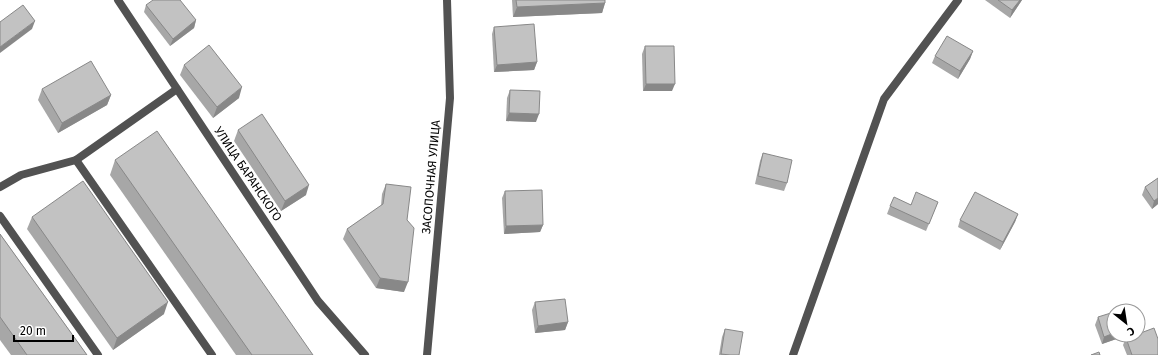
<svg xmlns="http://www.w3.org/2000/svg" width="1158" height="355" viewBox="0 0 1158 355" font-family="'Fira Sans',sans-serif">
<style>
.lines{fill:none;stroke-linecap:round;stroke-linejoin:round}
.service{stroke:#525252;stroke-width:8}
.minor{stroke:#525252;stroke-width:8}
.tertiary{stroke:#525252;stroke-width:8}
.wall{fill:#a7a7a7}
.shaded-wall{fill:#888}
.building{fill:#c2c2c2;stroke:#888}
.labels{text-anchor:middle;stroke-width:3;stroke-linejoin:round;paint-order:stroke}
.street-label{font-size:12px;fill:#000;stroke:#fff}
</style>
<rect width="100%" height="100%" fill="#fff"/>
<g class="lines">
<g class="service">
<path d="M76,160L212,355"/>
<path d="M0,187L21,175L76,160L177,89"/>
<path d="M0,216L98,355"/>
</g>
<g class="minor">
<path d="M118,0L318,301L365,355"/>
<path d="M793,355L884,99L958,0"/>
</g>
<path class="tertiary" d="M427,355L450,98L447,0"/>
</g>
<g class="wall">
<path d="M512,0H605V3L602,13L513,17Z"/>
<path d="M985,0H1022L1010,18Z"/>
<path d="M146,5L196,20L194,28L170,46L144,12Z"/>
<path d="M494,27L537,62L534,70L494,72L492,34Z"/>
<path d="M645,46L672,91H643L642,54Z"/>
<path d="M973,51L970,59L958,79L932,63L935,56Z"/>
<path d="M184,65L239,98L213,118L180,75Z"/>
<path d="M42,89L111,95L107,105L58,133L38,100Z"/>
<path d="M510,90L536,122L506,121L507,98Z"/>
<path d="M238,130L306,195L281,211L234,141Z"/>
<path d="M763,153L787,183L784,191L755,184L760,161Z"/>
<path d="M115,160L313,355H236L110,175Z"/>
<path d="M1158,178V204L1152,209L1142,195L1145,187Z"/>
<path d="M386,184L407,220L404,292L376,288L343,239L347,229L381,206L382,194Z"/>
<path d="M505,191L543,225L540,232L504,234L502,198Z"/>
<path d="M938,202L926,231L887,214L890,206Z"/>
<path d="M1018,214L1015,222L1000,250L958,227L960,220Z"/>
<path d="M32,217L164,314L113,350L27,229Z"/>
<path d="M0,234L87,355H11L0,340Z"/>
<path d="M535,302L568,322L565,330L535,333L532,310Z"/>
<path d="M1098,317L1114,335H1125V336L1102,344L1095,325Z"/>
<path d="M725,329L739,355H719L722,337Z"/>
<path d="M1126,338L1158,355H1127L1123,345Z"/>
</g>
<g class="shaded-wall">
<path d="M1020,0H1022L1010,18L1012,10Z"/>
<path d="M605,3L602,13L513,17L517,7Z"/>
<path d="M196,20L194,28L170,46L173,39Z"/>
<path d="M35,21L32,29L0,53V47Z"/>
<path d="M973,51L970,59L958,79L960,71Z"/>
<path d="M537,62L534,70L494,72L497,65Z"/>
<path d="M646,84H675L672,91H643Z"/>
<path d="M242,87L239,98L213,118L217,107Z"/>
<path d="M111,95L107,105L58,133L62,123Z"/>
<path d="M509,113L539,114L536,122L506,121Z"/>
<path d="M309,185L306,195L281,211L285,201Z"/>
<path d="M1158,198V204L1152,209L1154,201Z"/>
<path d="M1018,214L1015,222L1000,250L1003,242Z"/>
<path d="M543,225L540,232L504,234L506,226Z"/>
<path d="M380,278L408,282L404,292L376,288Z"/>
<path d="M168,302L164,314L113,350L117,338Z"/>
<path d="M568,322L565,330L535,333L538,326Z"/>
<path d="M1114,333V335H1125V336L1102,344L1104,337Z"/>
</g>
<g class="building">
<path d="M153,0H180L196,20L173,39L146,5Z"/>
<path d="M516,0H605V3L517,7Z"/>
<path d="M998,0H1020L1012,10Z"/>
<path d="M23,5L35,21L0,47V22Z"/>
<path d="M534,24L537,62L497,65L494,27Z"/>
<path d="M947,36L973,51L960,71L935,56Z"/>
<path d="M209,45L242,87L217,107L184,65Z"/>
<path d="M645,46H674L675,84H646Z"/>
<path d="M91,61L111,95L62,123L42,89Z"/>
<path d="M510,90L540,91L539,114L509,113Z"/>
<path d="M262,114L309,185L285,201L238,130Z"/>
<path d="M157,131L313,355H252L115,160Z"/>
<path d="M763,153L792,160L787,183L758,176Z"/>
<path d="M1158,178V198L1154,201L1145,187Z"/>
<path d="M83,181L168,302L117,338L32,217Z"/>
<path d="M386,184L411,187L407,220L414,228L408,282L380,278L347,229L383,204Z"/>
<path d="M542,190L543,225L506,226L505,191Z"/>
<path d="M916,192L938,202L929,224L890,206L894,197L911,205Z"/>
<path d="M975,192L1018,214L1003,242L960,220Z"/>
<path d="M0,234L87,355H27L0,317Z"/>
<path d="M565,299L568,322L538,326L535,302Z"/>
<path d="M1114,312V333L1104,337L1098,317Z"/>
<path d="M1154,328L1158,339V355H1132L1126,338L1135,335H1138V334Z"/>
<path d="M725,329L743,332L739,355H730L721,354Z"/>
<path d="M1099,352L1100,355H1091Z"/>
</g>
<g class="labels">
<g class="street-label">
<text transform="translate(248 174) rotate(56)" y="4">УЛИЦА БАРАНСКОГО</text>
<text transform="translate(431 177) rotate(-85)" y="4">ЗАСОПОЧНАЯ УЛИЦА</text>
</g>
</g>
<g transform="translate(1126 323) rotate(150)"><circle r="19" fill="#ffffff" stroke="#999999"/>
<path d="M0-3L7 15L0 10L-7 15Z" fill="#000000"/>
<text y="-6" font-size="11" font-weight="bold" text-anchor="middle" fill="#000000">С</text>
</g>
<path d="M14 335v6h59v-6" fill="none" stroke="#000000" stroke-width="2"/>
<text x="20" y="335" font-size="12" fill="#000000" stroke="#ffffff" stroke-width="3" paint-order="stroke">20 m</text>
</svg>
